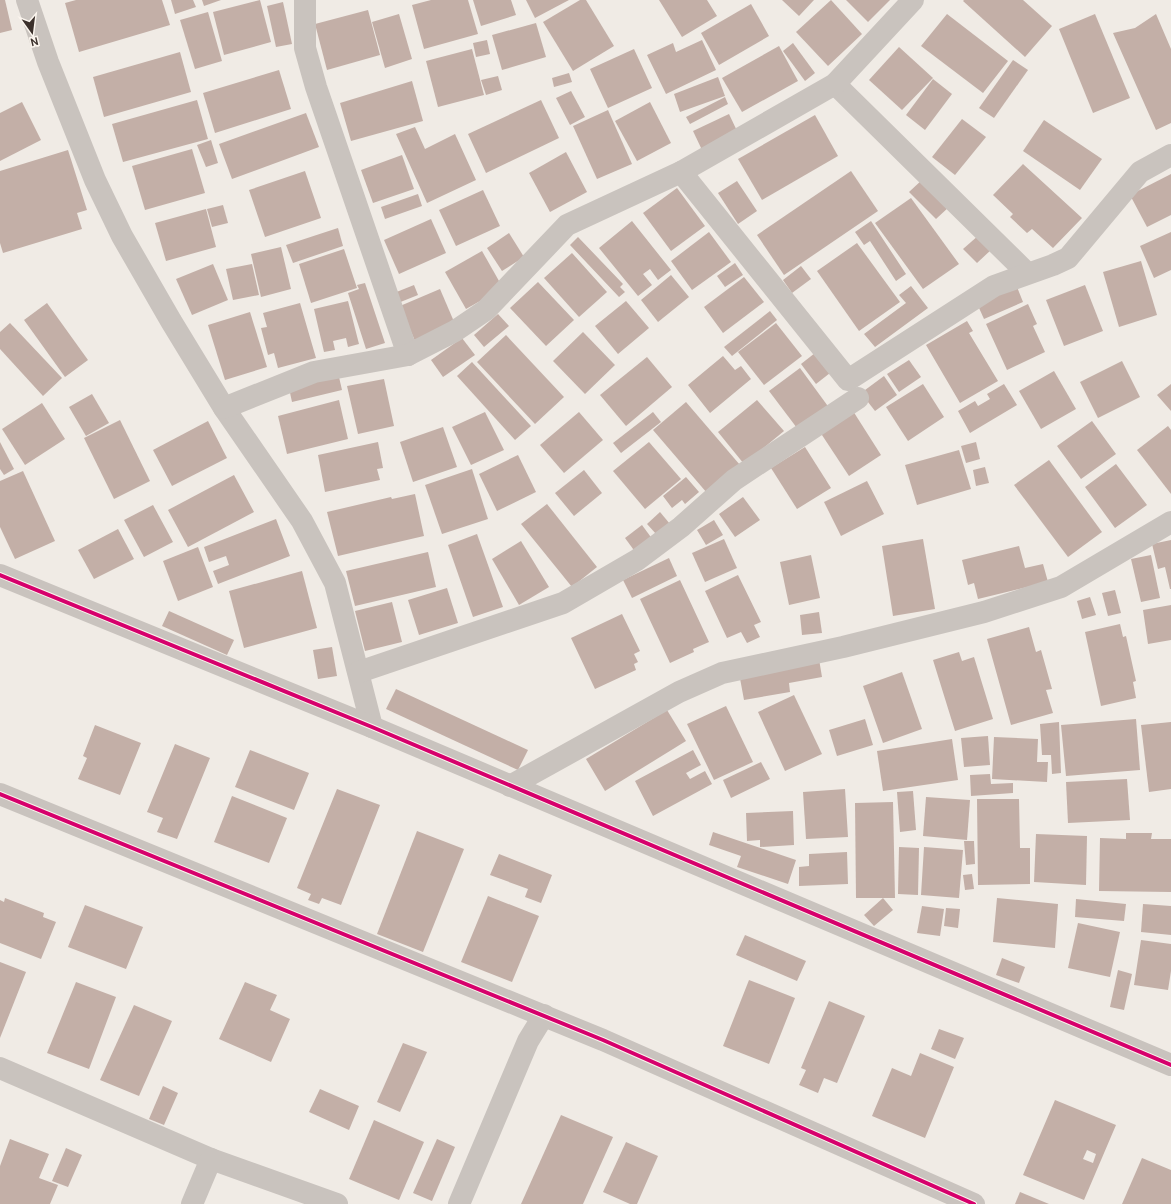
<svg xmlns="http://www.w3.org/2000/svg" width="1171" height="1204" viewBox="0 0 1171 1204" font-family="Cabin,sans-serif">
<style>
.building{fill:#c3afa7;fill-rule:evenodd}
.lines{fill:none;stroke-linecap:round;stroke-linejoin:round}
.minor{stroke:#c9c3be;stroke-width:22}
.cycleway-casing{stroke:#fbf5ee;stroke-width:6}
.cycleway{stroke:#d6006c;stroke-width:4}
</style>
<rect width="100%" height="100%" fill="#f0ebe5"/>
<g class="building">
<path d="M0,0H5L12,30L0,33Z"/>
<path d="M76,0H162L170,25L79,52L65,3Z"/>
<path d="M171,0H193L196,7L175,14Z"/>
<path d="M202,0H221L204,6Z"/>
<path d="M260,0L271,42L224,55L213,12Z"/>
<path d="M431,0H468L478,34L424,49L412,5Z"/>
<path d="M473,0H511L516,15L481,26Z"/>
<path d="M526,0H569L535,18Z"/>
<path d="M580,0H586L614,46L573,71L543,22Z"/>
<path d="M659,0H707L717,16L682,37Z"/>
<path d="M782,0H814L799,16Z"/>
<path d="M831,0L862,34L828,66L796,32Z"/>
<path d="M846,0H890L868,22Z"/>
<path d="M964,0H1023L1052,26L1025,57L963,1Z"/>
<path d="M283,2L292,44L276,47L267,6Z"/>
<path d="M751,4L769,36L719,65L701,33Z"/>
<path d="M368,10L380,55L327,70L315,24Z"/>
<path d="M208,12L222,61L195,69L180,20Z"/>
<path d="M399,14L412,59L385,68L372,22Z"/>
<path d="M947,14L1008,61L983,93L921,46Z"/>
<path d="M1095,14L1130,98L1093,113L1059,29Z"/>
<path d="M1156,14L1171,49V123L1156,130L1113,33L1135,28Z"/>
<path d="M536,23L546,57L502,70L492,35Z"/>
<path d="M487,40L490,54L476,57L473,43Z"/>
<path d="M702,40L716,70L666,94L647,55L673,43L676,52Z"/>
<path d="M793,43L815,73L805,81L783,51Z"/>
<path d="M779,46L798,81L742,112L722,78Z"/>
<path d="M899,47L933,78L902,110L869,80Z"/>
<path d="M472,49L484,95L438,107L426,61Z"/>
<path d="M634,49L652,88L608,108L590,69Z"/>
<path d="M180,52L191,92L104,117L93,77Z"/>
<path d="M1013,60L1028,70L994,118L979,108Z"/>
<path d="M279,70L291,109L215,133L203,93Z"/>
<path d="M569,73L572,82L554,87L552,78Z"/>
<path d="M498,76L502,90L486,95L481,80Z"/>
<path d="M718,77L725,96L680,112L674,94Z"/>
<path d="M933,79L952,94L925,130L906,115Z"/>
<path d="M412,81L423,121L351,141L340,103Z"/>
<path d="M571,91L585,117L570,125L556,98Z"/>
<path d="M725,97L728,104L690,124L686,117Z"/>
<path d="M197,100L208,139L123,162L112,124Z"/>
<path d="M541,100L559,138L486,173L468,134Z"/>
<path d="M22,102L41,140L0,161V113Z"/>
<path d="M650,102L671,143L637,161L615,121Z"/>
<path d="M608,110L632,164L597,179L573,126Z"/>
<path d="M306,113L319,147L232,179L219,144Z"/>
<path d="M729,114L738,133L702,150L693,131Z"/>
<path d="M815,115L838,156L762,200L738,159Z"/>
<path d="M962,119L986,137L955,175L932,157Z"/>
<path d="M1044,120L1102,159L1080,190L1023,151Z"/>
<path d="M415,127L425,149L455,134L476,180L427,203L396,134Z"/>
<path d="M211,140L218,163L206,167L197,145Z"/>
<path d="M192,149L205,193L145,210L132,166Z"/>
<path d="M68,150L87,210L77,213L82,229L3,253L0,243V171Z"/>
<path d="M566,152L587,192L550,212L529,173Z"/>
<path d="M402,155L414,189L373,203L361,170Z"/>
<path d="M1023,164L1082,218L1053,248L1032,229L1027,233L1010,217L1013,214L993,195Z"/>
<path d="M305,171L321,218L265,237L249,190Z"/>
<path d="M851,171L878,211L784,275L757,235Z"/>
<path d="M1171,174V215L1147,227L1130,195Z"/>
<path d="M923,179L950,206L936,219L909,192Z"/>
<path d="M737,181L757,211L738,224L718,193Z"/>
<path d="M677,188L705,226L671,251L643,213Z"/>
<path d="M483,190L500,226L456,246L439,210Z"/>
<path d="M418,194L422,206L385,219L381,207Z"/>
<path d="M911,198L959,264L923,289L875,223Z"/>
<path d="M223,205L228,223L212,227L207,209Z"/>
<path d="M206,209L216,247L166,261L155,223Z"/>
<path d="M431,219L446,253L399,274L384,240Z"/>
<path d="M632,221L671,270L658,280L650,269L643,274L652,285L638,296L599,248Z"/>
<path d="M871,221L906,274L896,281L870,241L864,245L855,232Z"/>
<path d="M338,228L343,246L293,263L286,245Z"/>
<path d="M709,232L731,262L692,290L671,261Z"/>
<path d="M1171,232V270L1154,278L1140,246Z"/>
<path d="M509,233L524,257L502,271L487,248Z"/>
<path d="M979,235L992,249L977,263L963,249Z"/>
<path d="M578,237L623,284L620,287L625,292L619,297L570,245Z"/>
<path d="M857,243L900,302L859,331L817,271Z"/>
<path d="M281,247L291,289L261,297L251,254Z"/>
<path d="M344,249L357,288L311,303L299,264Z"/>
<path d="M482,251L503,288L466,309L445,272Z"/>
<path d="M572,253L607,292L579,317L544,278Z"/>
<path d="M1141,261L1157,315L1119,327L1103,272Z"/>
<path d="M735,263L743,275L725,287L717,276Z"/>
<path d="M213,264L228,300L192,315L176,279Z"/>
<path d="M252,264L259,295L233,300L226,269Z"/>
<path d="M801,266L811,279L792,293L783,280Z"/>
<path d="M671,275L689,297L658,322L641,300Z"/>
<path d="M744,277L764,302L723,333L704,307Z"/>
<path d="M538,282L574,320L546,346L510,308Z"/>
<path d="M1015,282L1023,302L984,319L975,299Z"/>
<path d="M365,283L385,343L366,349L348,293L359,289L357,285Z"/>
<path d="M414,285L418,295L398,303L394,293Z"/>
<path d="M1085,285L1103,331L1064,346L1046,300Z"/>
<path d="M911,286L928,308L875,347L864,334L906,303L899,295Z"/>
<path d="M440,289L455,324L415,341L400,306Z"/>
<path d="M348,301L359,344L348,347L346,338L333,341L335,350L324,352L314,309Z"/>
<path d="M626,301L649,328L618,354L595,326Z"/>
<path d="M47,303L88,360L65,377L24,320Z"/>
<path d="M300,303L316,358L278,368L274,353L268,355L261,328L267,327L263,313Z"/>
<path d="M1028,304L1037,324L1033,326L1045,352L1007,370L986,324Z"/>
<path d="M770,311L777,320L732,356L724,347Z"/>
<path d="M250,312L267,367L225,380L208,325Z"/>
<path d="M498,314L509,326L484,347L474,335Z"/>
<path d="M967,321L973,331L969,333L998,381L960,403L926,345Z"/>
<path d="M10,323L62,378L43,396L0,349V332Z"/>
<path d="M776,323L802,356L764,385L738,352Z"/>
<path d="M583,332L615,365L585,394L553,361Z"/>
<path d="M506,335L564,397L535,424L477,362Z"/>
<path d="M462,338L475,355L443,377L431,360Z"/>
<path d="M815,353L830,373L816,384L801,364Z"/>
<path d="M723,356L735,370L741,366L751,379L710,413L688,385Z"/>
<path d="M647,357L672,387L626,426L600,395Z"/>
<path d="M909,360L921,377L899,392L887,374Z"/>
<path d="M1122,361L1140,397L1098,418L1080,382Z"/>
<path d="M472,362L531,426L515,440L457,376Z"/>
<path d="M800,368L830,409L800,432L769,391Z"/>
<path d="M1054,371L1076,409L1041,429L1019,391Z"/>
<path d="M884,376L897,395L875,411L861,393Z"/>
<path d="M339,377L342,390L292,402L289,388Z"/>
<path d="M384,379L394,426L358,434L347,386Z"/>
<path d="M923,384L944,417L908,441L886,407Z"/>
<path d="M1004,384L1017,405L970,433L958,411L975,401L978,406L990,399L987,394Z"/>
<path d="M1171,384V411L1157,395Z"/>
<path d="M92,394L109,423L86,436L69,407Z"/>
<path d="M339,400L348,439L287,454L278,416Z"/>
<path d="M757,400L784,431L744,464L718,432Z"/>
<path d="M686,402L740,465L707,493L653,430Z"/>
<path d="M42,403L65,439L25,465L2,429Z"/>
<path d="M853,411L881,455L849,476L820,432Z"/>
<path d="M485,412L504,450L471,465L452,427Z"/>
<path d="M579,412L603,440L564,473L540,445Z"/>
<path d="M653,412L661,422L621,453L613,443Z"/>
<path d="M120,420L150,481L114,499L84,438Z"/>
<path d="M208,421L227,458L172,486L153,450Z"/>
<path d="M1092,421L1116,454L1081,479L1057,446Z"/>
<path d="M1168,426L1171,430V494L1137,450Z"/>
<path d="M443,427L457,467L413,482L400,442Z"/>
<path d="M0,442L14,469L4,475L0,469Z"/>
<path d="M378,442L383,468L377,469L380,480L325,492L318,455Z"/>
<path d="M649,442L681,479L645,509L613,471Z"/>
<path d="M976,442L980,459L966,463L961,446Z"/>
<path d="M805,447L831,488L797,509L771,468Z"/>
<path d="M959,450L971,489L917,505L905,465Z"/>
<path d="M518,455L536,492L497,511L479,474Z"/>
<path d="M1049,460L1102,532L1068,557L1014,485Z"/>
<path d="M1116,464L1147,505L1115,528L1085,487Z"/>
<path d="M985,467L989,483L976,486L973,470Z"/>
<path d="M472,469L488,519L442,534L425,485Z"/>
<path d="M584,470L602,493L574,516L555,493Z"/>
<path d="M23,471L55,541L15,559L0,527V481Z"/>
<path d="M234,475L254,512L188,547L168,510Z"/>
<path d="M686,477L699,492L685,504L682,500L672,508L663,496Z"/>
<path d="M867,481L884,514L841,536L824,502Z"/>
<path d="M415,494L424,536L338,556L327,512L391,497L392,499Z"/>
<path d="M743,497L760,520L735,537L719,514Z"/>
<path d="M547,504L597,567L572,587L521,524Z"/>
<path d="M153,505L173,542L144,557L124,520Z"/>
<path d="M660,512L670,524L657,535L647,524Z"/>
<path d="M276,519L290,556L218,584L213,571L229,565L226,556L209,562L204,547Z"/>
<path d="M714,520L723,535L706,545L697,530Z"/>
<path d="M642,525L653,540L636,553L625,538Z"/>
<path d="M118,529L134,559L94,579L78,550Z"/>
<path d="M477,534L503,607L473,617L448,545Z"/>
<path d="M724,539L737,568L705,582L692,553Z"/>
<path d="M923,539L935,609L893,616L882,546Z"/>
<path d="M1171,540V589H1170L1165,567L1158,569L1152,544Z"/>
<path d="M521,541L549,587L519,605L492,559Z"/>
<path d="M1019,546L1025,568L1043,564L1048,582L978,599L974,583L968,585L962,560Z"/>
<path d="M198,547L213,587L178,601L163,561Z"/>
<path d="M428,552L436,587L355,606L346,571Z"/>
<path d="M811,555L820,598L789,605L780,562Z"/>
<path d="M1151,555L1160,598L1141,602L1131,559Z"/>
<path d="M669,558L677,576L632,598L623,580Z"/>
<path d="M302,571L317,628L244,648L229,591Z"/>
<path d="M738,575L761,622L754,625L760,637L747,643L741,632L727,638L705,591Z"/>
<path d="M680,580L709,642L693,649L694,652L670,663L640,599Z"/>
<path d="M447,588L458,623L419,635L408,600Z"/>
<path d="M1115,590L1121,613L1108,616L1102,593Z"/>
<path d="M1090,597L1096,615L1082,619L1077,601Z"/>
<path d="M392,602L402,642L365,651L355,611Z"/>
<path d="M1171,605V640L1148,644L1143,610Z"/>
<path d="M169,611L234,640L227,655L162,626Z"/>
<path d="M819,612L822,633L802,635L800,615Z"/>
<path d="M622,614L640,651L634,654L638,662L634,664L636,670L595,689L571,638Z"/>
<path d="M1120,624L1123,637L1126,636L1136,681L1133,682L1136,698L1101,706L1085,632Z"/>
<path d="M1029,627L1036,652L1041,650L1052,689L1046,690L1053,713L1011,725L987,639Z"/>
<path d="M332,647L337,676L318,679L313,650Z"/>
<path d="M959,652L962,661L974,657L993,719L955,731L933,660Z"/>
<path d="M819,659L822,677L789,683L790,692L744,700L739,673Z"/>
<path d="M902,672L922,729L883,743L863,686Z"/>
<path d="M396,689L528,750L518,770L386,709Z"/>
<path d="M794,695L822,754L785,771L758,712Z"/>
<path d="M726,706L753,762L714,780L687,724Z"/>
<path d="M667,710L686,741L605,791L586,759Z"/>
<path d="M865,719L873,745L837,756L829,730Z"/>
<path d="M1136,719L1140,770L1066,776L1061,725Z"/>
<path d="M1059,722L1061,773L1052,774L1051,755H1042L1040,724Z"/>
<path d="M1171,722V789L1149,792L1141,725Z"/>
<path d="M95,725L141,743L120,795L78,779L87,758L83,756Z"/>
<path d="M988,736L990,765L964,767L961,738Z"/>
<path d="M994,737L1038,739L1037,762H1048L1047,782L992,779Z"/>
<path d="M952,739L958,780L883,791L877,751Z"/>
<path d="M175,744L210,758L177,839L157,832L163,818L147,812Z"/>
<path d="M250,750L309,773L294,810L235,787Z"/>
<path d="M693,750L701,765L686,773L690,779L705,771L712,784L653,816L635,781Z"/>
<path d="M761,762L770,779L731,798L723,780Z"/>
<path d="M990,774L991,784L1013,783V793L971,796L970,775Z"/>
<path d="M1127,779L1130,820L1068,823L1066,782Z"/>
<path d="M337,789L380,805L341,905L322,898L319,904L308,900L311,894L297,888Z"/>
<path d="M845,789L848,837L806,839L803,792Z"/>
<path d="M913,791L916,830L900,832L897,792Z"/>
<path d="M232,796L287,818L269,863L214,842Z"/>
<path d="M926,797L970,800L967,840L923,836Z"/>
<path d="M977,799H1019L1020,848H1030V884L978,885Z"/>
<path d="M893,802L895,898H856L855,803Z"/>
<path d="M793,811L794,845L760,847V840L747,841L746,813Z"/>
<path d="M417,831L464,849L423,952L377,934Z"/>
<path d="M713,832L796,860L788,884L737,867L741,856L709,845Z"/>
<path d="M1126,833H1152L1151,839H1171V892L1099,891L1100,838L1126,839Z"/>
<path d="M1036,834L1087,836L1086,885L1034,882Z"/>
<path d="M964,841H974L975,864L966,865Z"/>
<path d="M899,847L919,848L918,895L898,894Z"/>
<path d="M924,847L963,850L959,898L921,895Z"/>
<path d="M847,852L848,884L799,886V867L809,866V854Z"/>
<path d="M499,854L552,875L541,903L525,897L528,889L490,875Z"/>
<path d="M972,874L974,889L965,890L963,875Z"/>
<path d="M488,896L539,916L512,982L461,962Z"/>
<path d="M5,898L44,913L43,917L56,922L41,959L0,943V900L4,902Z"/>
<path d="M883,898L893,910L874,926L864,915Z"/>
<path d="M997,898L1058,904L1055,948L993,942Z"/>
<path d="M1076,899L1126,904L1124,921L1075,917Z"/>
<path d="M1143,904L1171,906V935L1141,932Z"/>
<path d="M85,905L143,927L126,969L68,947Z"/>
<path d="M922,906L944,909L940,936L917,933Z"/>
<path d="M946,908L960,909L958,928L944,926Z"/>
<path d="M1078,923L1120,932L1110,977L1068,968Z"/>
<path d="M745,935L806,961L797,981L736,955Z"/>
<path d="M1141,940L1171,944V971L1168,990L1134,985Z"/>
<path d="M1002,958L1025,967L1019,983L996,975Z"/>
<path d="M0,962L26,972L0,1038Z"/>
<path d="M1118,970L1132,974L1124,1010L1110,1007Z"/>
<path d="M749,980L795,998L769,1064L723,1046Z"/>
<path d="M76,982L116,997L89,1069L47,1053Z"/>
<path d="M245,982L277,995L270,1010L290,1019L271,1062L219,1039Z"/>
<path d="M829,1001L865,1016L837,1083L824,1078L818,1093L799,1085L806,1070L801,1068Z"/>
<path d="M134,1005L172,1021L139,1096L100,1080Z"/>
<path d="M939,1029L964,1038L955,1059L931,1049Z"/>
<path d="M403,1043L427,1052L400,1112L377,1102Z"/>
<path d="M920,1053L954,1067L925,1138L872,1116L892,1068L911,1076Z"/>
<path d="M163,1086L178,1093L164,1125L149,1119Z"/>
<path d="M320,1089L359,1106L349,1130L309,1112Z"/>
<path d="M1055,1100L1116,1125L1084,1200L1023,1175ZM1087,1150L1096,1154L1093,1163L1083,1159Z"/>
<path d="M561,1115L613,1137L583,1204H521Z"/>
<path d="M374,1120L424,1142L399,1200L349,1179Z"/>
<path d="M10,1139L49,1154L39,1178L58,1185L50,1204H0V1166Z"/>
<path d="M437,1139L455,1147L432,1201L413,1193Z"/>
<path d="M626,1142L658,1156L637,1204H630L603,1192Z"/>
<path d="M66,1148L82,1155L68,1187L52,1181Z"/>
<path d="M1142,1158L1171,1170V1204H1122Z"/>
<path d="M1020,1192L1049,1204H1015Z"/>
</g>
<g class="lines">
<g class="minor">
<path d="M27,0L48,62L95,180L122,236L171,321L224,408L302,521L335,583L372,727"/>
<path d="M305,0V48L316,87L408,355"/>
<path d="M835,84L1027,273"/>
<path d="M681,172L848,380L994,286L1053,265L1068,258L1140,172L1171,155"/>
<path d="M224,408L314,372L408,355L455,331L486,310L567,225L681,172L835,84L913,0"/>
<path d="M0,575L372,727L1171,1065"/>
<path d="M359,672L563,603L637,560L681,527L734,480L858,398"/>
<path d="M510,786L679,692L722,673L843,647L984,612L1061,587L1171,522"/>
<path d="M0,794L603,1040L974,1204"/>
<path d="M0,1068L211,1159L337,1204"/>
<path d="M192,1204L211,1159"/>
<path d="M459,1204L528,1041L544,1015"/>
</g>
<g class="cycleway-casing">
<g id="cycleway">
<path d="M0,575L372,727L1171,1065"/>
<path d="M0,794L603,1040L974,1204"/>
</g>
</g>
<use href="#cycleway" class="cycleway"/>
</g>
<g transform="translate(32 32) rotate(166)" stroke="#fbf5ee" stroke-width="3" paint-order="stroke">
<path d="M0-3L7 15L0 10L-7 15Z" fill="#3b302b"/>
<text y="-6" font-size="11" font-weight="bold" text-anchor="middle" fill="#3b302b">N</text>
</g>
</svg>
